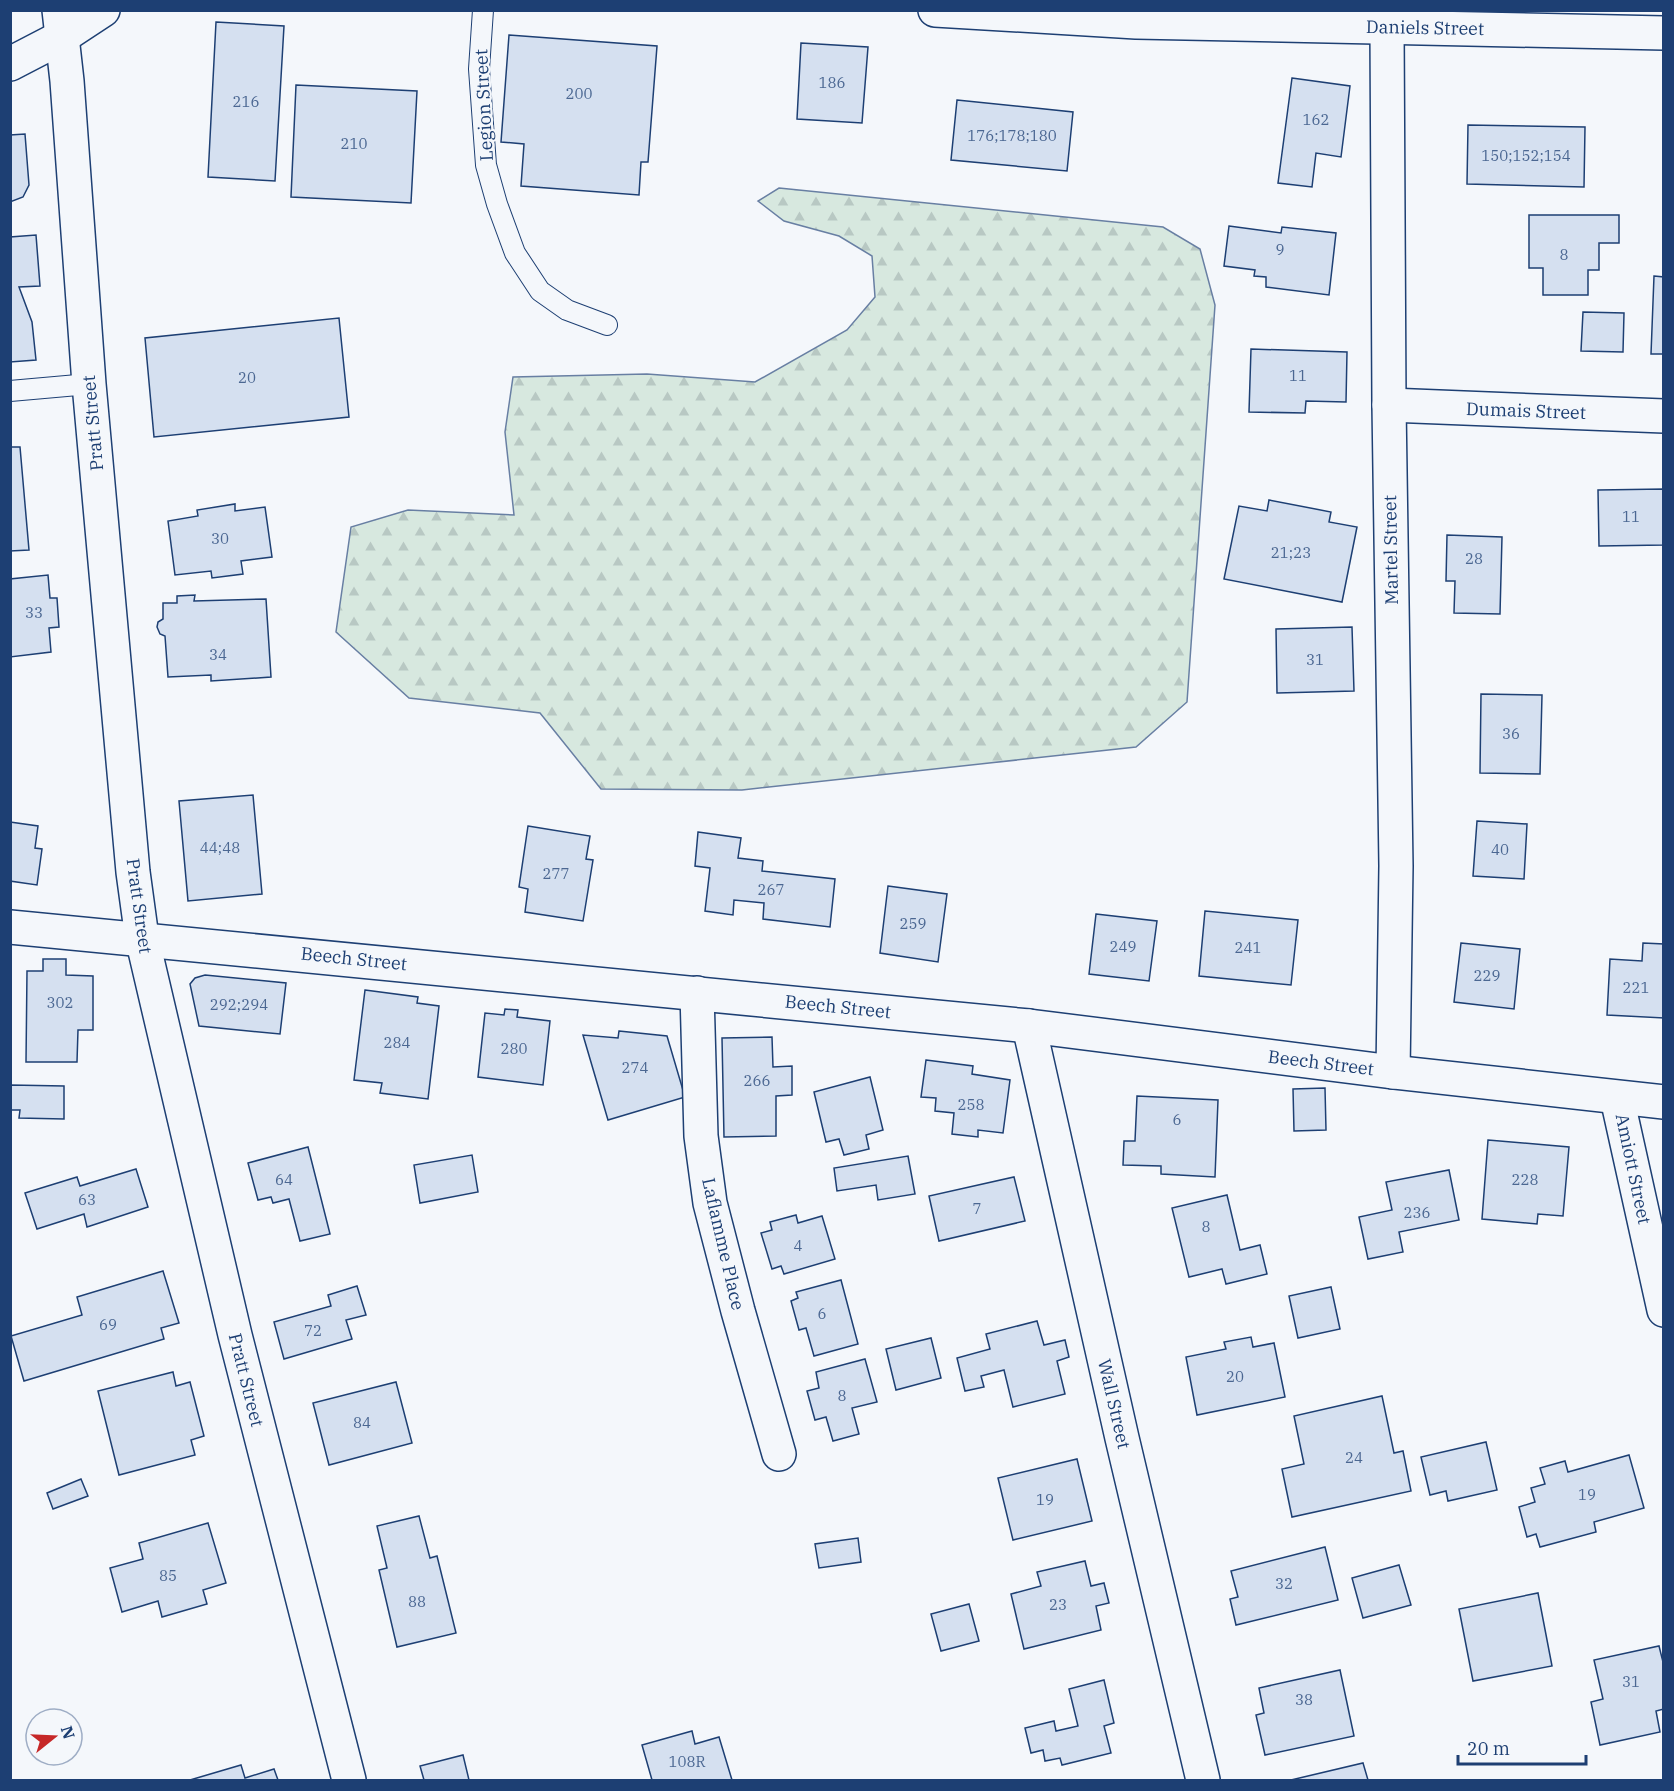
<svg xmlns="http://www.w3.org/2000/svg" width="1674" height="1791" viewBox="0 0 1674 1791" font-family="'IBM Plex Serif',serif">
<style>
.forest{fill:url(#forest-firs);stroke:#687fa3;stroke-width:1.5}
.building{fill:#d5e0f0;stroke:#1d3f73;stroke-width:1.5}
.lines{fill:none;stroke-linecap:round;stroke-linejoin:round}
.service-casing{stroke:#1d3f73;stroke-width:22}
.minor-casing{stroke:#1d3f73;stroke-width:36}
.tertiary-casing{stroke:#1d3f73;stroke-width:36}
.service{stroke:#f4f7fb;stroke-width:20}
.minor{stroke:#f4f7fb;stroke-width:33}
.tertiary{stroke:#f4f7fb;stroke-width:33}
.labels{text-anchor:middle;stroke-width:4.5;stroke-linejoin:round;paint-order:stroke}
.number-label{font-size:15px;fill:#4b6792}
.street-label{font-size:18px;fill:#1d3f73;stroke:#f4f7fb}
</style>
<defs>
<pattern id="forest-firs" width="22" height="20" patternUnits="userSpaceOnUse" patternTransform="scale(1.5)"><rect width="22" height="20" fill="#d7e8df"/><path d="M5 1l3.5 6h-7zM16 11l3.5 6h-7z" fill="#b8c8c3"/></pattern>
</defs>
<rect width="100%" height="100%" fill="#f4f7fb"/>
<path class="forest" d="M779,188L1163,227L1200,249L1215,305L1187,702L1136,747L742,790L601,789L540,713L409,698L336,632L351,527L408,510L514,515L505,432L513,377L647,374L755,382L847,330L875,297L872,256L839,236L784,221L758,201Z"/>
<g class="building">
<path d="M216,22L284,26L275,181L208,177Z"/>
<path d="M509,35L657,46L648,162H641L639,195L521,186L524,144L501,142Z"/>
<path d="M801,43L868,47L862,123L797,119Z"/>
<path d="M1292,78L1350,86L1341,157L1316,153L1312,187L1278,183Z"/>
<path d="M296,85L417,91L411,203L291,197Z"/>
<path d="M957,100L1073,112L1067,171L951,160Z"/>
<path d="M1468,125L1585,127L1584,187L1467,184Z"/>
<path d="M25,134L29,185L23,197L10,202V135Z"/>
<path d="M1529,215H1619V243H1599V270H1588V295H1543V268H1529Z"/>
<path d="M1229,226L1281,233L1282,227L1336,233L1329,295L1266,287V277L1254,276L1255,270L1224,266Z"/>
<path d="M36,235L40,286L19,287L32,322L36,360L10,362V237Z"/>
<path d="M1654,276L1664,277V354H1651Z"/>
<path d="M1583,312L1624,313L1623,352L1581,351Z"/>
<path d="M339,318L349,417L154,437L145,338Z"/>
<path d="M1251,349L1347,352L1346,402L1306,401L1305,413L1249,412Z"/>
<path d="M10,447H20L29,550L10,551Z"/>
<path d="M1664,489V545L1599,546L1598,490Z"/>
<path d="M1269,500L1331,512L1329,522L1357,527L1342,602L1224,579L1239,506L1267,511Z"/>
<path d="M235,504V511L265,507L272,557L241,561L243,574L212,578L211,571L175,575L168,521L198,516L197,510Z"/>
<path d="M1447,535L1502,537L1500,614L1454,613L1455,581H1446Z"/>
<path d="M48,575L50,598H57L59,627L49,628L51,652L10,657V579Z"/>
<path d="M195,595L194,601L266,599L271,677L211,681V675L168,677L165,636L160,634L157,627L158,622L163,619V603H177V596Z"/>
<path d="M1352,627L1354,691L1277,693L1276,629Z"/>
<path d="M1481,694L1542,695L1540,774L1480,773Z"/>
<path d="M253,795L262,894L188,901L179,801Z"/>
<path d="M1477,821L1527,824L1524,879L1473,876Z"/>
<path d="M10,822L38,826L35,848L42,849L37,885L10,881Z"/>
<path d="M528,826L590,836L586,859L593,860L583,921L525,912L528,889L519,887Z"/>
<path d="M698,832L741,838L738,858L763,861L762,871L835,879L830,927L763,919L764,903L734,900L733,915L705,911L710,868L695,866Z"/>
<path d="M888,886L947,894L938,962L880,953Z"/>
<path d="M1205,911L1298,920L1291,985L1199,976Z"/>
<path d="M1096,914L1157,921L1149,981L1089,974Z"/>
<path d="M1461,943L1520,949L1514,1009L1454,1002Z"/>
<path d="M1643,943L1664,944V1018L1607,1015L1610,959L1642,961Z"/>
<path d="M43,959H66V975L93,976V1030H78L77,1062H26L27,971H43Z"/>
<path d="M205,975L286,983L280,1034L199,1026L190,984L195,978Z"/>
<path d="M365,990L418,997L417,1003L439,1006L428,1099L380,1093L382,1083L354,1080Z"/>
<path d="M505,1009L518,1010L517,1017L550,1021L543,1085L478,1077L485,1013L504,1015Z"/>
<path d="M619,1031L667,1036L685,1097L608,1120L583,1035L618,1038Z"/>
<path d="M772,1037L773,1067L792,1066V1095L776,1096V1136L724,1137L722,1038Z"/>
<path d="M926,1060L973,1066L972,1074L1010,1080L1003,1133L978,1130V1137L952,1134L954,1113L935,1111L936,1098L921,1097Z"/>
<path d="M870,1077L883,1130L866,1135L869,1149L844,1155L839,1139L826,1142L814,1092Z"/>
<path d="M10,1085L64,1086V1119L19,1118L20,1110H10Z"/>
<path d="M1325,1088L1326,1130L1294,1131L1293,1089Z"/>
<path d="M1137,1096L1218,1100L1215,1177L1161,1174V1166L1123,1165L1124,1141H1135Z"/>
<path d="M1488,1140L1569,1147L1563,1216L1538,1214L1537,1224L1482,1219Z"/>
<path d="M308,1147L330,1234L300,1241L289,1199L273,1203L271,1197L258,1200L248,1163Z"/>
<path d="M472,1155L478,1192L420,1203L414,1165Z"/>
<path d="M908,1156L915,1194L878,1200L876,1185L837,1191L834,1168Z"/>
<path d="M136,1169L148,1207L87,1227L84,1214L37,1229L25,1193L77,1177L80,1186Z"/>
<path d="M1449,1170L1459,1220L1399,1232L1403,1252L1368,1259L1359,1217L1392,1210L1386,1182Z"/>
<path d="M1014,1177L1025,1221L939,1241L929,1196Z"/>
<path d="M1227,1195L1240,1250L1260,1245L1267,1274L1226,1284L1222,1269L1189,1277L1172,1208Z"/>
<path d="M796,1215L798,1223L822,1216L835,1259L784,1274L781,1266L772,1269L761,1233L772,1230L770,1222Z"/>
<path d="M163,1271L179,1323L161,1328L164,1339L24,1381L11,1336L82,1315L77,1297Z"/>
<path d="M841,1280L858,1344L814,1356L806,1328L799,1330L791,1301L798,1298L796,1292Z"/>
<path d="M357,1286L366,1315L346,1320L352,1339L284,1359L274,1322L331,1306L328,1295Z"/>
<path d="M1331,1287L1340,1329L1298,1338L1289,1296Z"/>
<path d="M1037,1321L1044,1345L1065,1340L1069,1357L1057,1361L1065,1394L1013,1407L1004,1370L981,1376L984,1387L965,1391L957,1358L990,1349L986,1334Z"/>
<path d="M1251,1337L1253,1347L1274,1343L1285,1397L1197,1415L1186,1357L1226,1349L1224,1342Z"/>
<path d="M931,1338L941,1378L896,1390L886,1349Z"/>
<path d="M865,1359L877,1402L852,1408L859,1434L833,1441L826,1417L815,1420L807,1391L819,1388L816,1372Z"/>
<path d="M173,1372L176,1386L190,1382L204,1436L191,1440L195,1455L119,1475L98,1391Z"/>
<path d="M396,1382L412,1443L329,1465L313,1403Z"/>
<path d="M1382,1396L1394,1453L1403,1451L1411,1491L1292,1517L1282,1469L1304,1464L1294,1416Z"/>
<path d="M1486,1442L1497,1490L1448,1501L1446,1491L1430,1495L1421,1457Z"/>
<path d="M1629,1455L1644,1508L1594,1522L1596,1532L1540,1547L1536,1534L1527,1537L1519,1507L1535,1502L1531,1488L1545,1484L1540,1468L1565,1461L1568,1472Z"/>
<path d="M1077,1459L1092,1521L1013,1540L998,1478Z"/>
<path d="M81,1479L88,1496L53,1509L47,1493Z"/>
<path d="M419,1516L430,1558L437,1556L456,1633L397,1647L379,1570L387,1568L377,1526Z"/>
<path d="M208,1523L226,1583L203,1590L207,1604L162,1617L158,1601L122,1612L110,1568L143,1559L139,1543Z"/>
<path d="M858,1538L861,1562L819,1568L815,1544Z"/>
<path d="M1325,1547L1338,1600L1236,1625L1230,1599L1238,1597L1231,1571Z"/>
<path d="M1085,1561L1091,1586L1104,1583L1109,1603L1096,1606L1101,1630L1024,1649L1011,1594L1041,1586L1037,1572Z"/>
<path d="M1399,1565L1411,1605L1363,1618L1352,1578Z"/>
<path d="M1538,1593L1552,1666L1473,1681L1459,1609Z"/>
<path d="M969,1604L979,1641L941,1651L931,1614Z"/>
<path d="M1659,1646L1664,1666V1709L1656,1711L1660,1732L1600,1745L1591,1702L1603,1699L1594,1660Z"/>
<path d="M1340,1670L1354,1736L1265,1755L1256,1715L1264,1713L1259,1688Z"/>
<path d="M1104,1680L1114,1723L1104,1726L1111,1753L1062,1765L1060,1758L1045,1761L1043,1750L1031,1753L1025,1728L1054,1721L1056,1731L1078,1726L1069,1689Z"/>
<path d="M692,1731L695,1744L719,1737L732,1780H652L642,1745Z"/>
<path d="M463,1755L469,1780H424L420,1766Z"/>
<path d="M1363,1763L1368,1780H1291Z"/>
<path d="M241,1765L245,1778L274,1769L278,1780H190Z"/>
</g>
<g class="lines">
<g class="service-casing">
<g id="service">
<path d="M483,10L479,69L486,165L497,204L515,253L540,291L567,310L607,325"/>
<path d="M10,391L89,384"/>
</g>
</g>
<g class="minor-casing">
<g id="minor">
<path d="M59,10L67,81L89,384L133,872L142,938L235,1335L349,1780"/>
<path d="M1387,27L1389,405L1396,866L1393,1072"/>
<path d="M10,64L62,37L103,10"/>
<path d="M1389,405L1664,416"/>
<path d="M697,993L701,1136L710,1203L738,1311L779,1454"/>
<path d="M1029,1026L1122,1438L1203,1780"/>
<path d="M1617,1098L1664,1310"/>
</g>
</g>
<g class="tertiary-casing">
<g id="tertiary">
<path d="M935,10L1136,22L1664,33"/>
<path d="M10,927L1029,1026L1393,1072L1664,1102"/>
</g>
</g>
<use href="#service" class="service"/>
<use href="#minor" class="minor"/>
<use href="#tertiary" class="tertiary"/>
</g>
<g class="labels">
<g class="number-label">
<text x="832" y="88">186</text>
<text x="579" y="99">200</text>
<text x="246" y="107">216</text>
<text x="1316" y="125">162</text>
<text x="1012" y="141">176;178;180</text>
<text x="354" y="149">210</text>
<text x="1526" y="161">150;152;154</text>
<text x="1280" y="255">9</text>
<text x="1564" y="260">8</text>
<text x="1298" y="381">11</text>
<text x="247" y="383">20</text>
<text x="1631" y="522">11</text>
<text x="220" y="544">30</text>
<text x="1291" y="558">21;23</text>
<text x="1474" y="564">28</text>
<text x="34" y="618">33</text>
<text x="218" y="660">34</text>
<text x="1315" y="665">31</text>
<text x="1511" y="739">36</text>
<text x="220" y="853">44;48</text>
<text x="1500" y="855">40</text>
<text x="556" y="879">277</text>
<text x="771" y="895">267</text>
<text x="913" y="929">259</text>
<text x="1123" y="952">249</text>
<text x="1248" y="953">241</text>
<text x="1487" y="981">229</text>
<text x="1636" y="993">221</text>
<text x="60" y="1008">302</text>
<text x="239" y="1010">292;294</text>
<text x="397" y="1048">284</text>
<text x="514" y="1054">280</text>
<text x="635" y="1073">274</text>
<text x="757" y="1086">266</text>
<text x="971" y="1110">258</text>
<text x="1177" y="1125">6</text>
<text x="284" y="1185">64</text>
<text x="1525" y="1185">228</text>
<text x="87" y="1205">63</text>
<text x="977" y="1214">7</text>
<text x="1417" y="1218">236</text>
<text x="1206" y="1232">8</text>
<text x="798" y="1251">4</text>
<text x="822" y="1319">6</text>
<text x="108" y="1330">69</text>
<text x="313" y="1336">72</text>
<text x="1235" y="1382">20</text>
<text x="842" y="1401">8</text>
<text x="362" y="1428">84</text>
<text x="1354" y="1463">24</text>
<text x="1587" y="1500">19</text>
<text x="1045" y="1505">19</text>
<text x="168" y="1581">85</text>
<text x="1284" y="1589">32</text>
<text x="417" y="1607">88</text>
<text x="1058" y="1610">23</text>
<text x="1631" y="1687">31</text>
<text x="1304" y="1705">38</text>
<text x="687" y="1767">108R</text>
</g>
<g class="street-label">
<text transform="translate(1425 28) rotate(1)" y="6">Daniels Street</text>
<text transform="translate(484 105) rotate(-93)" y="6">Legion Street</text>
<text transform="translate(1526 411) rotate(2)" y="6">Dumais Street</text>
<text transform="translate(93 423) rotate(-95)" y="6">Pratt Street</text>
<text transform="translate(1391 550) rotate(-91)" y="6">Martel Street</text>
<text transform="translate(139 906) rotate(82)" y="6">Pratt Street</text>
<text transform="translate(354 959) rotate(6)" y="6">Beech Street</text>
<text transform="translate(838 1007) rotate(6)" y="6">Beech Street</text>
<text transform="translate(1321 1063) rotate(7)" y="6">Beech Street</text>
<text transform="translate(1633 1169) rotate(78)" y="6">Amiott Street</text>
<text transform="translate(723 1244) rotate(77)" y="6">Laflamme Place</text>
<text transform="translate(246 1380) rotate(76)" y="6">Pratt Street</text>
<text transform="translate(1114 1404) rotate(77)" y="6">Wall Street</text>
</g>
</g>
<rect width="1674" height="1791" fill="none" stroke="#1d3f73" stroke-width="24"/>
<g transform="translate(54 1737) rotate(72)"><circle r="28" fill="#f4f7fb" stroke="#9eadc5" stroke-width="1.5"/>
<path d="M0-4.5L10 22L0 15L-10 22Z" fill="#c62828"/>
<text y="-9" font-size="16" font-weight="bold" text-anchor="middle" fill="#1d3f73">N</text>
</g>
<path d="M1458 1755v9h128v-9" fill="none" stroke="#1d3f73" stroke-width="3"/>
<text x="1467" y="1755" font-size="18" fill="#1d3f73" stroke="#f4f7fb" stroke-width="4.5" paint-order="stroke">20 m</text>
</svg>
